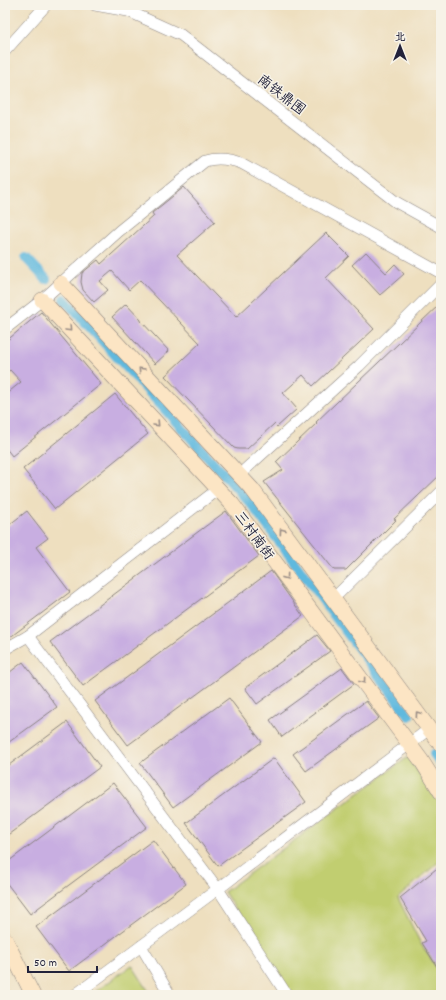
<svg xmlns="http://www.w3.org/2000/svg" width="446" height="1000" viewBox="0 0 446 1000" font-family="Dekko,'LXGW WenKai TC',sans-serif">
<style>
.green{fill:#c1ce70;stroke:#727856}
.lines{fill:none;stroke-linecap:round;stroke-linejoin:round}
.canal{stroke:#61b9de;stroke-width:10}
.building{fill:#c8aee1}
.street-casing{stroke:#88807d;stroke-width:12}
.secondary-casing{stroke:#88807d;stroke-width:16}
.street{stroke:#fff;stroke-width:11}
.secondary{stroke:#fce5c4;stroke-width:15}
.oneway{stroke:#9a8d86}
.labels{text-anchor:middle;stroke-width:3;stroke-linejoin:round;paint-order:stroke}
.street-label{font-size:14px;fill:#22223b;stroke:#f7f3e8}
</style>
<rect width="100%" height="100%" fill="#f7f3e8"/>
<filter id="ink" filterUnits="userSpaceOnUse"><feTurbulence type="fractalNoise" baseFrequency=".025" numOctaves="2"/><feDisplacementMap in="SourceGraphic" scale="8" xChannelSelector="R" yChannelSelector="G"/><feConvolveMatrix kernelMatrix="1 2 1 2 8 2 1 2 1" color-interpolation-filters="sRGB"/></filter>
<filter id="wash" filterUnits="userSpaceOnUse"><feTurbulence type="fractalNoise" baseFrequency=".012" numOctaves="4" result="noise"/><feDisplacementMap in="SourceGraphic" scale="16" xChannelSelector="R" yChannelSelector="G"/><feGaussianBlur stdDeviation="0.9" result="paint"/><feColorMatrix in="noise" values="0 0 0 0 0 0 0 0 0 0 0 0 0 0 0 0 0 1.4 0 .05"/><feComposite in="paint" operator="in"/></filter>
<g filter="url(#wash)">
<rect width="100%" height="100%" fill="#eedfbf"/>
<g class="green">
<path d="M408,757L441,806V860L398,898L421,944L441,974V995H292L224,892Z"/>
<path d="M132,965L151,995H91Z"/>
</g>
<g class="lines">
<g class="canal">
<path d="M26,258L46,279"/>
<path d="M64,299L252,505L409,716"/>
<path d="M434,754L441,764"/>
</g>
</g>
<g id="blocks">
<g class="building">
<path d="M184,187L215,222L177,255L236,317L326,233L349,256L326,278L374,329L313,386L303,375L283,393L297,409L277,427L274,424L247,449H238L234,448L165,376L200,343L140,280L129,290L112,271L100,281L108,290L94,302L83,290L81,282L82,273L98,260L101,264L154,216L152,213Z"/>
<path d="M366,252L386,273L395,264L404,274L380,295L352,265Z"/>
<path d="M441,303V474L394,519L396,520L346,570H334L264,482L283,470L276,462L317,423L316,422Z"/>
<path d="M126,304L141,320V321L169,351L155,364L112,317Z"/>
<path d="M41,312L101,384L12,456L5,447V395L21,382L10,370L5,374V342Z"/>
<path d="M115,394L148,434L55,509L23,469Z"/>
<path d="M27,511L48,538L36,547L70,592L5,641V528Z"/>
<path d="M226,511L259,556L83,686L50,642Z"/>
<path d="M271,571L303,616L128,745L95,701Z"/>
<path d="M317,635L330,651L257,704L245,688Z"/>
<path d="M23,662L57,707L5,745V676Z"/>
<path d="M342,668L354,684L282,737L270,720Z"/>
<path d="M229,698L262,742L173,807L140,763Z"/>
<path d="M366,701L379,718L306,771L293,754Z"/>
<path d="M67,722L100,767L5,837V768Z"/>
<path d="M274,758L306,802L218,866L186,823Z"/>
<path d="M113,783L147,827L30,914L5,881V864Z"/>
<path d="M153,840L186,884L69,971L36,927Z"/>
<path d="M441,865V973L422,943L426,941L400,898Z"/>
</g>
</g>
</g>
<g filter="url(#ink)">
<use href="#blocks" fill-opacity="0" stroke="#88807d" stroke-width="1"/>
<g class="lines">
<g class="street-casing">
<g id="street">
<path d="M95,5L128,11L181,35L396,202L441,227"/>
<path d="M5,51L46,5"/>
<path d="M5,329L42,300L119,231L205,161C218,157 229,159 241,163L441,273"/>
<path d="M239,475L359,366L441,284"/>
<path d="M333,599L441,492"/>
<path d="M28,636L218,889L287,995"/>
<path d="M5,649L28,636L218,489"/>
<path d="M141,946L170,995"/>
<path d="M75,995L226,883L429,729"/>
</g>
</g>
<g class="secondary-casing">
<g id="secondary">
<path d="M61,283L252,489L441,745"/>
<path d="M42,300L232,504L421,760L441,792"/>
<path d="M5,939L33,995"/>
</g>
</g>
<use href="#street" class="street"/>
<use href="#secondary" class="secondary"/>
</g>
<defs><path id="oneway-chevron" d="M-2-3.5L2.5 0L-2 3.5" fill="none" stroke-width="1.6" stroke-linecap="round" stroke-linejoin="round"/></defs>
<g class="oneway">
<use href="#oneway-chevron" transform="translate(69 329) rotate(47)"/>
<use href="#oneway-chevron" transform="translate(141 370) rotate(-133)"/>
<use href="#oneway-chevron" transform="translate(157 424) rotate(47)"/>
<use href="#oneway-chevron" transform="translate(282 531) rotate(-126)"/>
<use href="#oneway-chevron" transform="translate(286 577) rotate(54)"/>
<use href="#oneway-chevron" transform="translate(363 681) rotate(54)"/>
<use href="#oneway-chevron" transform="translate(418 714) rotate(-126)"/>
</g>
</g>
<g class="labels">
<g class="street-label">
<text transform="translate(282 94) rotate(38)" y="5">南铁鼎围</text>
<text transform="translate(255 535) rotate(54)" y="5">三村南街</text>
</g>
</g>
<rect width="446" height="1000" fill="none" stroke="#f7f3e8" stroke-width="20"/>
<g transform="translate(400 46)" stroke="#f7f3e8" stroke-width="3" paint-order="stroke">
<path d="M0-3L7 15L0 10L-7 15Z" fill="#22223b"/>
<text y="-6" font-size="11" font-weight="bold" text-anchor="middle" fill="#22223b">北</text>
</g>
<path d="M28 966v6h69v-6" fill="none" stroke="#22223b" stroke-width="2"/>
<text x="34" y="966" font-size="12" fill="#22223b" stroke="#f7f3e8" stroke-width="3" paint-order="stroke">50 m</text>
</svg>
